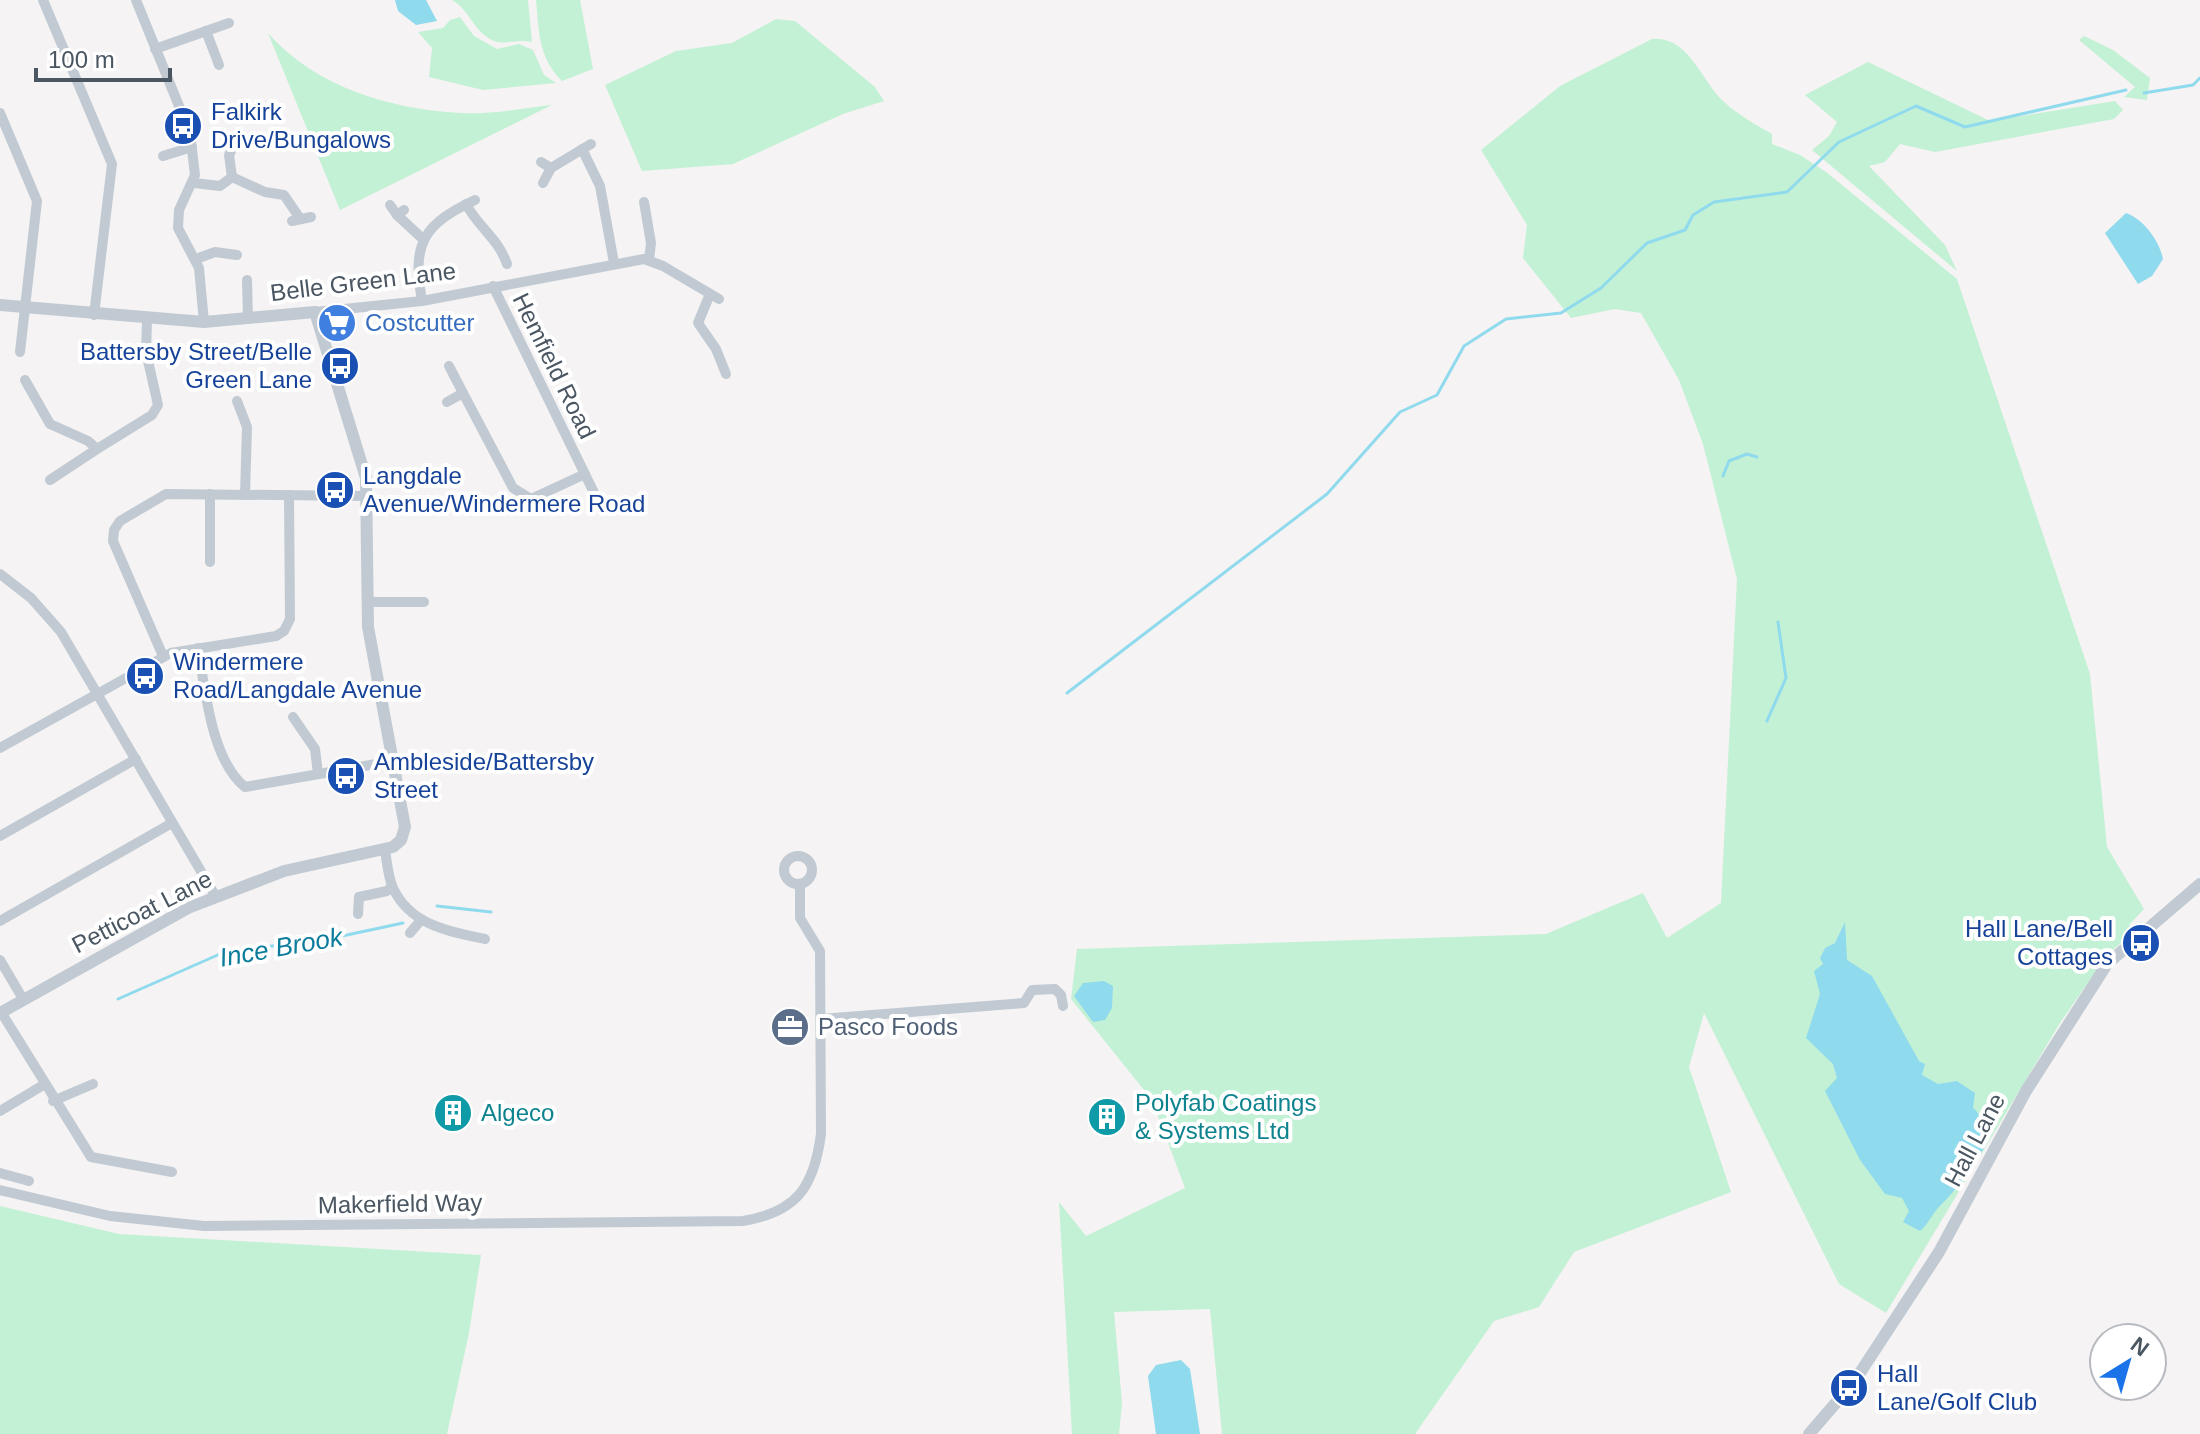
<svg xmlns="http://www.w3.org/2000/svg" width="2200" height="1434" viewBox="0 0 2200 1434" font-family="Arial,sans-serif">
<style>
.green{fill:#c3f1d5}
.water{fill:#90daee}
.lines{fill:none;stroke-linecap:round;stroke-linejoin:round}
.stream{stroke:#90daee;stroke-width:3}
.minor{stroke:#c1cad2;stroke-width:10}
.tertiary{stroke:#c1cad2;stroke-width:12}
.labels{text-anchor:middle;stroke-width:8;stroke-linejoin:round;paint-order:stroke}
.transit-label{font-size:24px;fill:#164399;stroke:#fff;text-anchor:start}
.street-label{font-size:24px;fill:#4a5661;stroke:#fff}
.shop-label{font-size:24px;fill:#366cbe;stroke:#fff;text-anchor:start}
.service-label{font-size:24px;fill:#4e5e75;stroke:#fff;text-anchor:start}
.culture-label{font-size:24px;fill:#0d838f;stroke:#fff;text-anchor:start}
.water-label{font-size:26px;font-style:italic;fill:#0c7c9b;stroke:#fff}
</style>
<rect width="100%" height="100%" fill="#f5f3f3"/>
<g class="green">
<path d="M452,0H528L532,42C519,39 505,45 494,41C474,33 470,10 452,0Z"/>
<path d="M536,0H580L593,69L562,81C538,57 539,31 536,0Z"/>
<path d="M460,17L474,36L497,49L519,44L533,50L544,75L556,83L483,90L429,77L432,48L418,32L443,28L450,20Z"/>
<path d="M776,19L795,21L875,87L884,101L843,114L733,164L642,171L605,85L676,51L732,43Z"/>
<path d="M268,33C315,87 390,109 460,113C490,115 522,108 552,105L340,210Z"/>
<path d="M2084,36L2113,50L2150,78L2147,100L2124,97L2135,87L2079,40Z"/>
<path d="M1652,39C1690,36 1701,82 1725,103C1739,115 1756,125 1772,134V144L1800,155L1826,172L1957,279L2090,674L2107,847L2144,909L2129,925L2135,931L2107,955L2060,1023L1886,1313L1839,1284L1704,1013L1689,1067L1731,1192L1574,1252L1539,1307L1494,1321L1415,1434H1222L1210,1309L1114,1312L1122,1403L1119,1434H1072L1059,1202L1086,1236L1185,1188L1152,1100L1071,999L1077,949L1546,934L1643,893L1667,938L1721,903L1737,579L1703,444L1679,380L1641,313L1615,309L1571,318L1523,258L1527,225L1481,150L1560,86Z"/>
<path d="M1868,62L1990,121L2115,101L2123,110L2114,119L1935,152L1900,144L1885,162L1869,166L1945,245L1957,271L1812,150L1829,136L1837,122L1805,95Z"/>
<path d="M0,1206L119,1234L481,1255L469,1333L447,1434H0Z"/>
</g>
<g class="water">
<path d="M395,0H426L437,21L416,25L398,11Z"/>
<path d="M2126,213C2143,219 2159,240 2163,259L2152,276L2138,284L2105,233Z"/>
<path d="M1845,922L1847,960L1872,976L1919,1061L1925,1064L1922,1075L1938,1084L1957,1081L1975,1093L1973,1108C1987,1119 1978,1131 1987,1143C1973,1167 1959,1187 1940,1206C1932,1213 1929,1224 1920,1231L1903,1222L1909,1211L1902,1198L1885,1194L1860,1160L1825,1091L1837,1078L1833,1064L1806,1038L1820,994L1814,971L1823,964L1820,958L1825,948L1835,943Z"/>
<path d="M1104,981L1113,986L1112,1008L1105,1020L1093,1022L1074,996L1083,983Z"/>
<path d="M1181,1360L1190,1369L1200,1434H1156L1148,1376L1156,1365Z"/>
</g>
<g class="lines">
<g class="stream">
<path d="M2144,93L2193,85L2200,78"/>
<path d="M1723,476L1729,461L1747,454L1757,457"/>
<path d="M1067,693L1327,494L1400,412L1437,395L1464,346L1506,319L1561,313L1601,288L1647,243L1685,230L1693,215L1714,202L1787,192L1839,142L1916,106L1965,127L2126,90"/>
<path d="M1767,721L1786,678L1778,622"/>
<path d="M437,906L491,912"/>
<path d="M118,999L229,950L314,942L403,923"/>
</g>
<g class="minor">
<path d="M43,0L112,164L94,315"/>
<path d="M136,0L190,133L195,175L179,210L178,228L199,268L204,322"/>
<path d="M206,31L219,65"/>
<path d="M155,49L229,23"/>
<path d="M0,113L37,201L20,352"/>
<path d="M582,149L600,186L614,263"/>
<path d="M163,156L192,147"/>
<path d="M541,162L551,168L543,183"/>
<path d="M551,168L591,144"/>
<path d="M232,177L229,155L240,133"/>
<path d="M194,183L220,186L232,177L265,192L284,195L299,217"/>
<path d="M644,202L651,243L649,260"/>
<path d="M466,204C478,227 498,238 507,264"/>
<path d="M390,205L397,215L404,210"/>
<path d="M397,215L424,240"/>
<path d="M292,221L311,217"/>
<path d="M196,259L215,252L237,255"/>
<path d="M247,280L248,319"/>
<path d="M493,286L601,507"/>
<path d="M710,294L698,323L716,349L726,374"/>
<path d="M422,301C412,244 422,225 475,200"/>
<path d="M315,312L422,301L644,259L663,266L719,299"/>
<path d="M25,380L50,424L88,441L97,449L152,415L158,405L146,352L147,320"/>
<path d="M463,393L513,488L531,499L585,474"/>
<path d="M237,401L247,427L245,495"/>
<path d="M447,402L463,393L449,366"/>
<path d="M50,480L97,449"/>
<path d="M210,562V494"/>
<path d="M0,574L31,598L61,632L216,897"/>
<path d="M369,602H424"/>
<path d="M198,648C205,688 211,760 245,787L393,761"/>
<path d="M163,656L113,541L114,530L120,521L166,494L368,496"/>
<path d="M293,717L315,749L318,774"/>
<path d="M0,748L171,653L276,636L284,631L290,619L289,495"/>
<path d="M0,836L136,759"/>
<path d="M385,850C387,862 388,877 393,888C410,925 450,932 485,939"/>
<circle cx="798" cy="870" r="14"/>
<path d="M358,914L359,897L387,891L392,886"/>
<path d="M0,921L172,823"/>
<path d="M410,933L421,920"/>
<path d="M0,960L23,999"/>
<path d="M1,1012L91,1157L172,1172"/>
<path d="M821,1019L1024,1003L1032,990L1055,989L1061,995L1063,1006"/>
<path d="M53,1101L93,1084"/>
<path d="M0,1111L45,1084"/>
<path d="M0,1173L29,1181"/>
<path d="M0,1190L110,1216L204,1226L743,1221C797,1212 814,1187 821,1134L820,951L800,918V884"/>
</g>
<g class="tertiary">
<path d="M0,305L204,322L315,312L366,478L368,627L405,827L401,840L393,847L284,871L188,908L0,1013"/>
<path d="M1809,1434L1854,1382L1939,1252L2026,1091L2107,964L2200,884"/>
</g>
</g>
<defs>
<g id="bus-disc" transform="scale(2)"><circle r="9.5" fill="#1a4fb4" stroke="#fff"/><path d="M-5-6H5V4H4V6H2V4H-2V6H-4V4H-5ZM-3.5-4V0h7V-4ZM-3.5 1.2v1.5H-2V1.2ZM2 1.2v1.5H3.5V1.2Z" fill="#fff"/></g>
<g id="supermarket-disc" transform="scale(2)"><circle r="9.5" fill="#3f7fe0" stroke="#fff"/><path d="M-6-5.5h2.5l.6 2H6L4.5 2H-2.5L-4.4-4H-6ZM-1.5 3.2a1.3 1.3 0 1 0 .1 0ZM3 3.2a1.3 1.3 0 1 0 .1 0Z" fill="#fff"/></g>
<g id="office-disc" transform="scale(2)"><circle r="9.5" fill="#5c6f8a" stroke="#fff"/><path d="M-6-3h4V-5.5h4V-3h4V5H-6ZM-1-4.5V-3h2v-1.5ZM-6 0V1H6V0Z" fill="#fff"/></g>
<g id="building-disc" transform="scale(2)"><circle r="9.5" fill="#0f9aa8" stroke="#fff"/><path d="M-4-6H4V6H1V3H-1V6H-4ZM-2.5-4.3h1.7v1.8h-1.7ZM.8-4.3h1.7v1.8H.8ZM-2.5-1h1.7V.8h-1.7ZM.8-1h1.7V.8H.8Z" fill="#fff"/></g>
</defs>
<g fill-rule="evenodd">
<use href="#bus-disc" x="183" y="126"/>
<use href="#supermarket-disc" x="337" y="323"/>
<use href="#bus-disc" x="340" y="366"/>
<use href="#bus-disc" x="335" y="490"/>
<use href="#bus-disc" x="145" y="676"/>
<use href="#bus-disc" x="346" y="776"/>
<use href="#bus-disc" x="2141" y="943"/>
<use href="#office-disc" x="790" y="1027"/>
<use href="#building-disc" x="453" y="1113"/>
<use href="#building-disc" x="1107" y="1117"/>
<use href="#bus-disc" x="1849" y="1388"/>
</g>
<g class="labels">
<g class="transit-label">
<text x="211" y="120">Falkirk<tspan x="211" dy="28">Drive/Bungalows</tspan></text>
<text x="312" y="360" text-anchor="end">Battersby Street/Belle<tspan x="312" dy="28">Green Lane</tspan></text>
<text x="363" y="484">Langdale<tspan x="363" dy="28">Avenue/Windermere Road</tspan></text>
<text x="173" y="670">Windermere<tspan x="173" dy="28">Road/Langdale Avenue</tspan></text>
<text x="374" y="770">Ambleside/Battersby<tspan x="374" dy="28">Street</tspan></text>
<text x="2113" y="937" text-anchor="end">Hall Lane/Bell<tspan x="2113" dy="28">Cottages</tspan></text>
<text x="1877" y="1382">Hall<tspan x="1877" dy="28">Lane/Golf Club</tspan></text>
</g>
<g class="street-label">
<text transform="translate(363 282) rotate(-7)" y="8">Belle Green Lane</text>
<text transform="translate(554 366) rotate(64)" y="8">Hemfield Road</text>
<text transform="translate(142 912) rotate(-27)" y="8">Petticoat Lane</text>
<text transform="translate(1975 1140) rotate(-62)" y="8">Hall Lane</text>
<text transform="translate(400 1204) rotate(-1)" y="8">Makerfield Way</text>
</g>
<g class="shop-label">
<text x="365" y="331">Costcutter</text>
</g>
<g class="service-label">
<text x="818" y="1035">Pasco Foods</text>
</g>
<g class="culture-label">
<text x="1135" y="1111">Polyfab Coatings<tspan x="1135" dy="28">&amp; Systems Ltd</tspan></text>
<text x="481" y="1121">Algeco</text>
</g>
<g class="water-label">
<text transform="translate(281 947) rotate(-10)" y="9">Ince Brook</text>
</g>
</g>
<g transform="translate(2128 1362) rotate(37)"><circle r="38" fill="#ffffff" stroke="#b7bbc0" stroke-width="2"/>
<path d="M0-6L14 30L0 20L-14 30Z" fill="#1a73e8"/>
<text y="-12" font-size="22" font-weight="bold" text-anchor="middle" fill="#4a5661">N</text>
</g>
<path d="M36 68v12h134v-12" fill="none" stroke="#4a5661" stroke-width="4"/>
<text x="48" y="68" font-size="24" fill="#4a5661" stroke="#ffffff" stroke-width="6" paint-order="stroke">100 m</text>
</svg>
